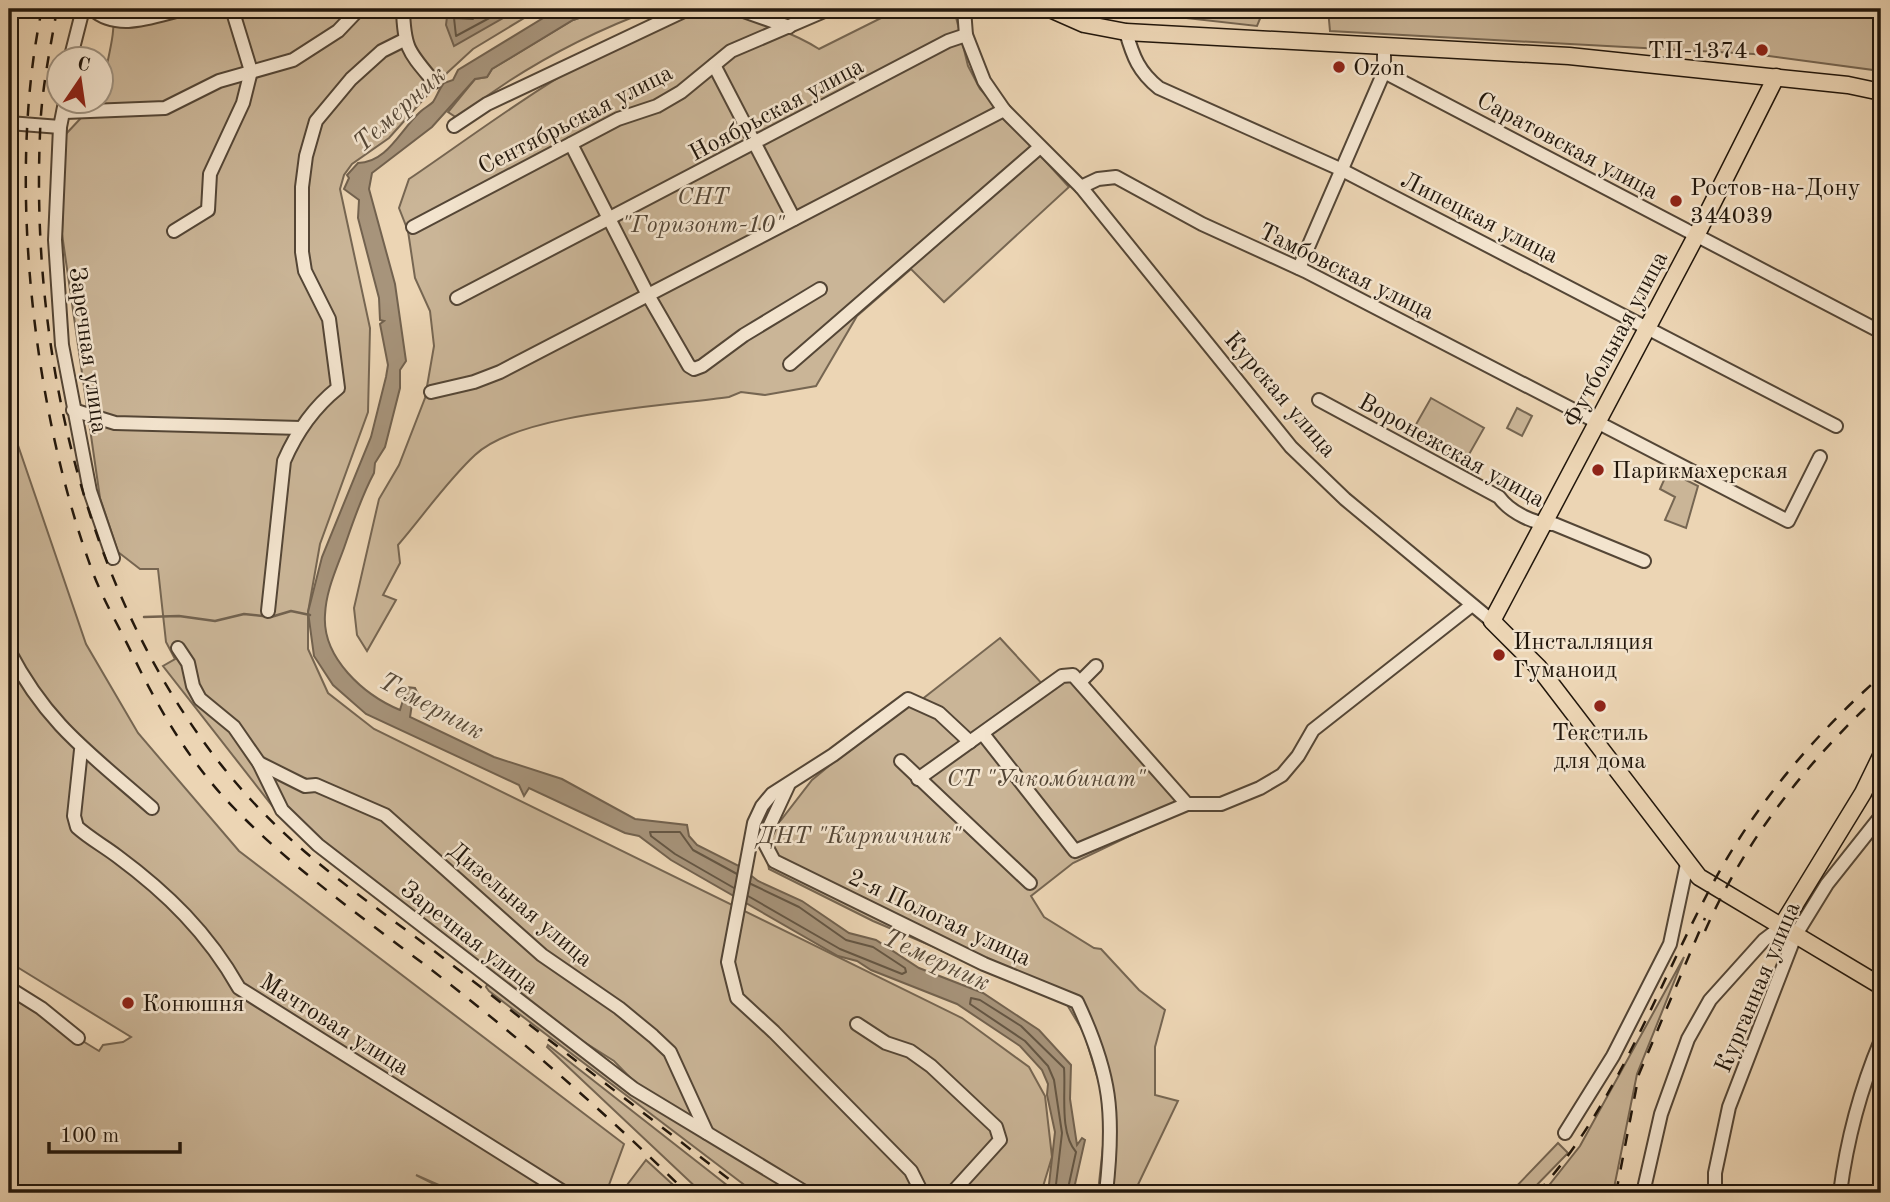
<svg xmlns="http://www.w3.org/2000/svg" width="1890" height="1202" viewBox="0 0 1890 1202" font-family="'Old Standard TT',serif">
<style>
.green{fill:#cab597;stroke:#766652;stroke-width:2}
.water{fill:#a7947b;stroke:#72624f;stroke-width:2}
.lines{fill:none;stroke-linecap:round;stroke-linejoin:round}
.shore{stroke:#645644;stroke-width:2}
.stream{stroke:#72624f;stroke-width:2.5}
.minor-casing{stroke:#544636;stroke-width:16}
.major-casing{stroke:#22170c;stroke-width:19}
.minor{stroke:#f3e4ce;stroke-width:12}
.major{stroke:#ecd5b4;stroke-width:16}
.rail{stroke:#22170c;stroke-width:2.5;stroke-dasharray:12 12;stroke-linecap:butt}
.poi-dot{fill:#8f2418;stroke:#f3e4ce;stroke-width:2.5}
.labels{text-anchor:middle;stroke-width:5;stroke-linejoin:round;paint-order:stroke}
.poi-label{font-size:24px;fill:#22170c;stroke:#f3e4ce;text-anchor:start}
.street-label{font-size:24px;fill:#22170c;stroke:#f3e4ce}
.park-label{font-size:24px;font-style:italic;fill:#544636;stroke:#f3e4ce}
.water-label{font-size:26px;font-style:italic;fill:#574938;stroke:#f3e4ce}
</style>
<rect width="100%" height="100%" fill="#ecd5b4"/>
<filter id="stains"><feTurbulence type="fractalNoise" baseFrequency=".00286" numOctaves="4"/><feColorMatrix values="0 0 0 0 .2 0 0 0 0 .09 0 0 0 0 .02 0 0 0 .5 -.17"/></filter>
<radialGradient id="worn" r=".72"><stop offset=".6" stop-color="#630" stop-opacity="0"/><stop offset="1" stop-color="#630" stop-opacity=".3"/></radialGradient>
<g class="green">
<path d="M113,9H539L473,49L447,73L389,138L352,164L344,175L340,189L370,328L368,412L320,544L308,612V649L328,693L374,729L962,1018L1029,1067L1045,1096L1052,1157L1041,1193H755L489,991L486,987L489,981L653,1101L614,1061L535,1011L277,812L163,666L175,659L166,642L158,569H140L118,552L100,498L62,234L65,135L96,102H102C102,70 117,40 113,9Z"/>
<path d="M605,9H654C583,35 516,72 457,118L448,112L475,79L487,77L492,69L573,20Z"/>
<path d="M899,9H954L968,66L980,89L1069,187L944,302L911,269L857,316L816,386L765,395L741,392L729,397C666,406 519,413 475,455C447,481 423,516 398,545L400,563L383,595L396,600L367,651L357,635L354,608L379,499L399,465L425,398L434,346L430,311L415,278L408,231L399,208L409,179C481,131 637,9 720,12C744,13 799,36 819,49Z"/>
<path d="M1106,9H1264L1257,26Z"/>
<path d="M1328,9H1881V71L1754,54L1330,31Z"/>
<path d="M1431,398L1484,428L1463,465L1410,435Z"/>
<path d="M1517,408L1532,416L1522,436L1507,428Z"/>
<path d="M9,419L86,644L138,733L239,851L624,1144L606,1193H457L416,1175L452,1193H9V996L99,1051L103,1045L123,1042L131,1037L9,962Z"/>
<path d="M1668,471L1698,486L1686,528L1665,520L1675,497L1660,489Z"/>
<path d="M1000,638L1045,687L1071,669L1184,810L1073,863L1031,896L1044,917L1094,948L1101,949L1139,990L1165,1010L1155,1047V1095L1178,1101L1134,1193L1099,1183L1107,1109L1084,1033L1066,1003L873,921L769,869L763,836L781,820L812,780L910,699L916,704Z"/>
<path d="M1684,957L1637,1074L1613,1193H1543L1580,1146Z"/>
<path d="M548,1045L737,1193H702L547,1047Z"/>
<path d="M1558,1143L1568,1153L1529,1193H1510Z"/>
<path d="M646,1160L682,1193H621Z"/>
</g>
<g class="water">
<path d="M448,9H462L466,13L480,9H519L454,46L446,25Z"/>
<path d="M558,9H605L573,20L492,69L487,77L475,79L432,127L372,173L369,189L395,284L406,361L400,370V388L385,447L375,463L374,473C361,497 353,522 344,548C336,570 326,591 325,615C322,658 364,695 400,710L407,687L415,688L419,696L412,704L410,717L494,757L562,779L635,819L687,825L689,836L697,845L739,866L758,881L802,901L849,933L876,940L919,968L983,993L1039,1030L1071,1065L1070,1099L1077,1145L1082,1138L1085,1140L1073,1193H1048L1055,1132L1047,1095L1048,1084L1042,1070L1020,1046L957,1004L871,970L857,961L838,956L671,860L639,836L625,833L529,788L524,796L519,785L366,714L333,685L314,656L308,612L322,557L371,437L386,377L388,365L380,324L384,321L380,320L379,298L358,218L359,200L344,189L349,178L347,175L358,163C387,163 401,129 420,112C424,108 429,106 433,102C437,96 439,89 444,83L453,80L458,70Z"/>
</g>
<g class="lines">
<g class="shore">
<path d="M479,9L473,19L454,18L456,36L506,9"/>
<path d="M734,888L675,854L651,836L650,832H680L693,850L737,874"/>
<path d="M748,896L840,949L902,974L906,972L905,968L873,947L846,940L799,907L751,884"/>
<path d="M1055,1193L1062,1133L1054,1080L1048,1066L1025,1041L970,1004L971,998L980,1000L1021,1026L1064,1068C1066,1092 1059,1132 1076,1152L1067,1193"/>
</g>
<path class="stream" d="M144,617L179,616L215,621L244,614L271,617L291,611L310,615"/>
<g class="minor-casing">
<g id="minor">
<path d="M92,9C118,32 154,16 184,9"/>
<path d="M403,9C404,49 409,52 434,82"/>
<path d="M738,9L789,27"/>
<path d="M964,9L966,35L984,81L1004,110L1081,187L1291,447L1345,499L1492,621"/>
<path d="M1126,32C1133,57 1139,72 1159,88L1340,169L1836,426"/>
<path d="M70,60L83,9"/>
<path d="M714,65L794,219"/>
<path d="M1384,72L1881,332"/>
<path d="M65,102L60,127L55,240L62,345L90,491L113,558"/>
<path d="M65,112L165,108L219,81L293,60L338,31L359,9"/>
<path d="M9,123L60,127"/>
<path d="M454,126L487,104L688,9"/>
<path d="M571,144L648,295L689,366L694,369L702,366L744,335L820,289"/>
<path d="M1081,187L1098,179L1116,177L1202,224L1305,271L1788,521L1820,457"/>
<path d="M413,227L618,119L657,106L681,92L731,51L829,9"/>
<path d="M174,231L208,210L210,174L243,103L251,71L232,9"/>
<path d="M1299,268L1384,72V47"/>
<path d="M457,298L948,41L966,35"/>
<path d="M790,364L1040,147"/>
<path d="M431,392L474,382L500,372L1004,110"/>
<path d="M1319,400L1499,497C1510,512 1535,525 1554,524L1644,561"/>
<path d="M73,410L115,423L301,428"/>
<path d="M268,611L284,461C297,431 313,408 338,388L329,319L305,271L302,252V187L306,156L316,121L351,79L382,51L404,40"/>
<path d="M178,648L188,663L193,686L200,699L234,727L259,763L282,810L318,845L634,1089L806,1193"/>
<path d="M9,651C48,726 91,754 152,808"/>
<path d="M1081,681L1096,666"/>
<path d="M983,734L1075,851L1187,804H1221L1260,788L1282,775L1298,756L1313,730L1472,605"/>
<path d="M81,750L74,816L77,827C89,838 104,846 117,856C167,893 208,933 239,988L565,1193"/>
<path d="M901,761L1030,883"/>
<path d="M259,763L305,786L316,785L385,815L542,955L619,1008L653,1036L670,1052L707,1133"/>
<path d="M918,779L1062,676L1073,675L1187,804"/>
<path d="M788,786L763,840L774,861L984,964L1077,1002C1111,1074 1115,1114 1106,1193"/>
<path d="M9,988L41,1008L78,1038"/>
<path d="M857,1024L886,1043L910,1051L931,1066L996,1127L1000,1140L952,1193"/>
<path d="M1565,1133L1613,1056L1670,944L1687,864"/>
<path d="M922,1193L911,1171L774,1032L737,998L728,962L754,823L762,806L772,794L833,755L908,699L939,713L970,742"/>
<path d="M1643,1193L1661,1114L1688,1039L1710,1000L1764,940L1781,927"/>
<path d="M1715,1193V1173L1729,1107L1795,936L1827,884L1881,816"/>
<path d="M1840,1193C1847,1139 1860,1090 1881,1040"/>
</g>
</g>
<g class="major-casing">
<g id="major">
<path d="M1050,9L1084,24L1126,32L1569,56L1848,85L1881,92"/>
<path d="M1776,77L1696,236L1492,621L1539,668L1699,877L1881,986"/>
<path d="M1781,927L1863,793L1881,756"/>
</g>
</g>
<use href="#minor" class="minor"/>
<use href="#major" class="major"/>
<g class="rail">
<path d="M42,9C6,177 33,412 93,573C104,602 121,630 134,658C161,713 191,764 234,808C296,872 372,924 442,978C528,1045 610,1117 687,1193"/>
<path d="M57,9C50,50 41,92 40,134C30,366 92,628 253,802C308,862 378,908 442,957C544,1036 646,1115 747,1193"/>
<path d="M1705,931C1746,838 1807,762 1881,693"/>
<path d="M1537,1193C1614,1111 1658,985 1712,885C1754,806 1814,735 1881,676"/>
<path d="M1616,1193L1639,1074L1705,918"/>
</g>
</g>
<g class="poi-dot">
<circle cx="1762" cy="50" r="7"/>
<circle cx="1339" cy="67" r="7"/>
<circle cx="1676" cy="201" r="7"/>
<circle cx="1598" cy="470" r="7"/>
<circle cx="1499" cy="655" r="7"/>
<circle cx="1600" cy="706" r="7"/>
<circle cx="128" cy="1003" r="7"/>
</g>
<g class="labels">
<g class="poi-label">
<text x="1748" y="58" text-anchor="end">ТП-1374</text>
<text x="1353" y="75">Ozon</text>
<text x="1690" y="195">Ростов-на-Дону<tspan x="1690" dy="28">344039</tspan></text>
<text x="1612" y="478">Парикмахерская</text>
<text x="1513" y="649">Инсталляция<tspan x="1513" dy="28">Гуманоид</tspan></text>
<text x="1600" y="740" text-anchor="middle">Текстиль<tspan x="1600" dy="28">для дома</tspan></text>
<text x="142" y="1011">Конюшня</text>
</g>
<g class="street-label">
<text transform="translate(776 109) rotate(-28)" y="8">Ноябрьская улица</text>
<text transform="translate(575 119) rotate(-27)" y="8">Сентябрьская улица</text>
<text transform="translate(1568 145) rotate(28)" y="8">Саратовская улица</text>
<text transform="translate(1480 217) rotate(27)" y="8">Липецкая улица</text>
<text transform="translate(1347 271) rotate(26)" y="8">Тамбовская улица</text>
<text transform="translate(1615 339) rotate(-62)" y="8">Футбольная улица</text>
<text transform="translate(89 350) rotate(82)" y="8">Заречная улица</text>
<text transform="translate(1281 394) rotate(49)" y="8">Курская улица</text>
<text transform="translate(1452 450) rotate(29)" y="8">Воронежская улица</text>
<text transform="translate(521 904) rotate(40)" y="8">Дизельная улица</text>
<text transform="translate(940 917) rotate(25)" y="8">2-я Пологая улица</text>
<text transform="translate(470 937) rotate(38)" y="8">Заречная улица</text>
<text transform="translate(1757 987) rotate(-67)" y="8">Курганная улица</text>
<text transform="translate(335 1024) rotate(32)" y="8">Мачтовая улица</text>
</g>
<g class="park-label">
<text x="703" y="204">СНТ<tspan x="703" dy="28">"Горизонт-10"</tspan></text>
<text x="1046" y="786">СТ "Учкомбинат"</text>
<text x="859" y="843">ДНТ "Кирпичник"</text>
</g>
<g class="water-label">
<text transform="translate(399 108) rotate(-42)" y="9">Темерник</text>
<text transform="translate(432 705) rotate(28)" y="9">Темерник</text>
<text transform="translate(937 959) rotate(25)" y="9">Темерник</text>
</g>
</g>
<rect width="1890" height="1202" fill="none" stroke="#ecd5b4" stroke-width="35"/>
<rect x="10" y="10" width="1869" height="1181" fill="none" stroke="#22170c" stroke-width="3.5"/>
<rect x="18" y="18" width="1855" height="1167" fill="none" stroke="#22170c" stroke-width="2"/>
<g transform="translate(80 80) rotate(13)"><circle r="33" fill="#f3e4ce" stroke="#9f9280" stroke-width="2"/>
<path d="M0-5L12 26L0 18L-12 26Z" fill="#8f2418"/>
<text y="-10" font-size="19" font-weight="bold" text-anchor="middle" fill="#22170c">С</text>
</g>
<path d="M49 1142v10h131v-10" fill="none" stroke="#22170c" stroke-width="3.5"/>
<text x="60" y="1142" font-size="21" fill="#22170c" stroke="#f3e4ce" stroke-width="5" paint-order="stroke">100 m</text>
<rect width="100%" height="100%" filter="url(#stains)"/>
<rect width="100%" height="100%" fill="url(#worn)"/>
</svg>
